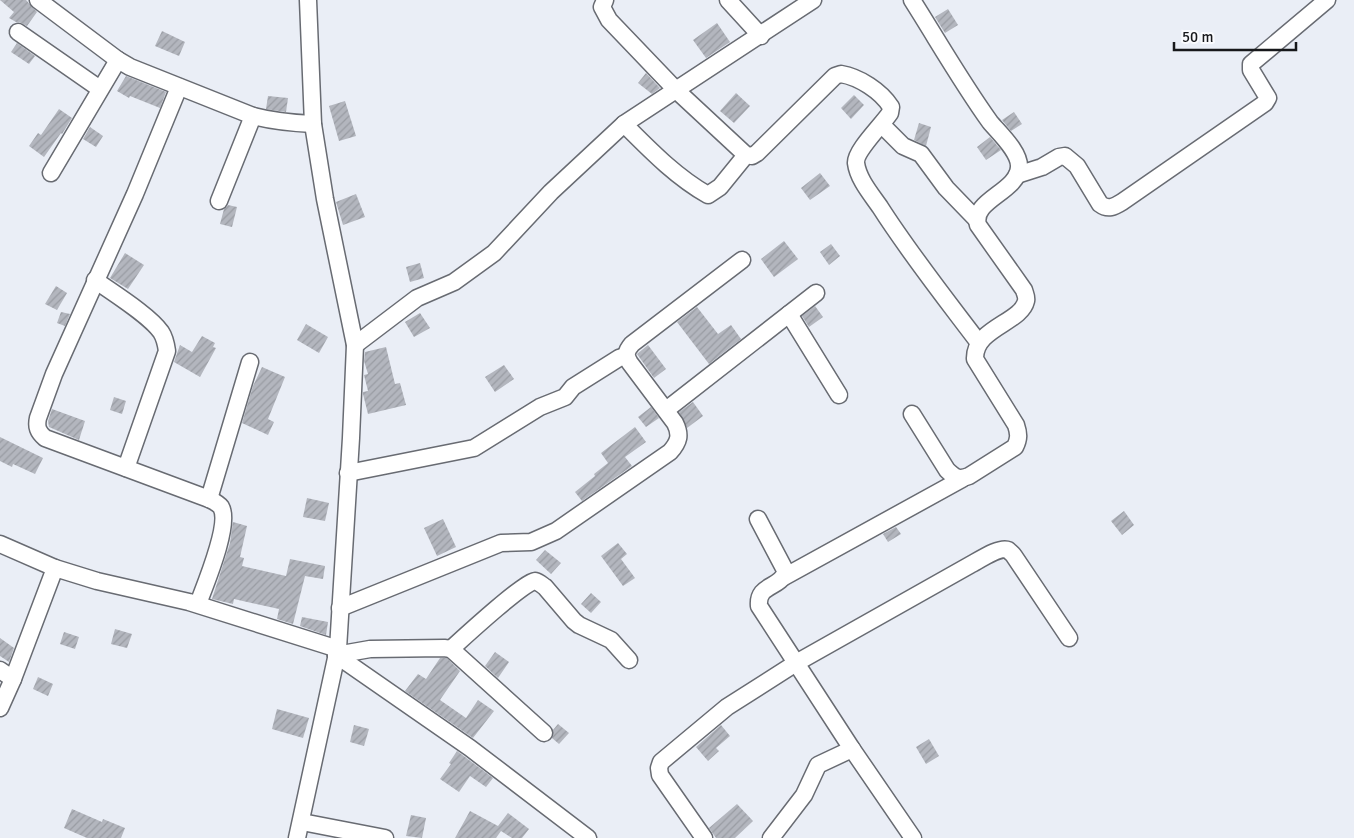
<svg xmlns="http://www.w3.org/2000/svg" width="1354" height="838" viewBox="0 0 1354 838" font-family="Signika,sans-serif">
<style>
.building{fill:url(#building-hatch)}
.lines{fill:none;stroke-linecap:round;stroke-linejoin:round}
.minor-casing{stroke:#686b72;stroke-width:19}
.minor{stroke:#fff;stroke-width:16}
</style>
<defs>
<pattern id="building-hatch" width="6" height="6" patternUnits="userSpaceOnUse" patternTransform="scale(1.25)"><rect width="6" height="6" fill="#b3b6be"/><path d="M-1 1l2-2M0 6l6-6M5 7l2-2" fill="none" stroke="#999ca3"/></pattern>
</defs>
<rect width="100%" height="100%" fill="#eaeef6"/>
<g class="building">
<path d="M0,0H26L37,12L27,26L19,22H16L9,18L14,12Z"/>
<path d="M948,9L958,25L945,33L935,17Z"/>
<path d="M717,23L730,42L706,58L693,40Z"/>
<path d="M162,31L185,42L179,56L155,46Z"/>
<path d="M17,43L35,56L29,64L11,52Z"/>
<path d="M646,73L660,88L652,94L638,83Z"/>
<path d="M126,76L166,92L160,108L130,96L129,98L117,91Z"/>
<path d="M736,93L750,106L734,123L720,111Z"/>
<path d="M854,95L864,105L851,119L841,108Z"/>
<path d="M268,96L288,98L286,112L266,109Z"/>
<path d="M345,101L356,136L339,141L329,106Z"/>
<path d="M59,109L72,118L62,134L61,133L44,157L29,146L38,133L41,135Z"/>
<path d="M1014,112L1022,124L1011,131L1002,120Z"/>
<path d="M919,123L931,127L926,146L914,140Z"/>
<path d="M90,127L103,136L96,147L83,139Z"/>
<path d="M990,137L1001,150L986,160L977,147Z"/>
<path d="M820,173L830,186L810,200L801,188Z"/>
<path d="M356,194L365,217L343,225L336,202Z"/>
<path d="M228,205L237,207L232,227L220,224L224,209Z"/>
<path d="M784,241L798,259L774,277L761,259Z"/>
<path d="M831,244L840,256L829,265L820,252Z"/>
<path d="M125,253L144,265L128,289L110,278Z"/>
<path d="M420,263L424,278L410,282L406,267Z"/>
<path d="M56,286L67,293L57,310L45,304Z"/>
<path d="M815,306L823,317L809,327L802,316Z"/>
<path d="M697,307L718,334L731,325L741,339L709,364L677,322Z"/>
<path d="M61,312L70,314L65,326L57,323Z"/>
<path d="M420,313L430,328L414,337L405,322Z"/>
<path d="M306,324L328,337L319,353L297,340Z"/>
<path d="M202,336L215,343L213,347L216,348L200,377L174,362L180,345L192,352Z"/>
<path d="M648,345L666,369L654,378L637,354Z"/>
<path d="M386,347L395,384L400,383L406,405L368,414L363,394V392L368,391L364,375L368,374L364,361L365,352Z"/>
<path d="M504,365L514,379L495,392L485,377Z"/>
<path d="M262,367L285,377L268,419L274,422L268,435L242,423L253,386Z"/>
<path d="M114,397L126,401L122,414L110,410Z"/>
<path d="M693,402L703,416L687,428L679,412Z"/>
<path d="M651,407L659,418L646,427L638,417Z"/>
<path d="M52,409L85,421L79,440L49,427L48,421Z"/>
<path d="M635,427L646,442L625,457L632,466L582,501L575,492L595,476L594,474L608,463L601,453Z"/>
<path d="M0,437L43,458L35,474L13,464L12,467L0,461Z"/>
<path d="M307,498L329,503L325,521L303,517Z"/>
<path d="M1124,511L1134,525L1122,535L1111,521Z"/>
<path d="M443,519L456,547L437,556L424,528Z"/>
<path d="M233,522L247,526L240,557L244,558L242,566L286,576L290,559L325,566L323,579L305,576L293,624L277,619L279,609L234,599L233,604L212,599L230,543Z"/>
<path d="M896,527L901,534L888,542L883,534Z"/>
<path d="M618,543L627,554L621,559L635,578L623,586L601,556Z"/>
<path d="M545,550L561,563L551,574L536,560Z"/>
<path d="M591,593L601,602L591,613L581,604Z"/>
<path d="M302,617L328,622L326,635L300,626Z"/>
<path d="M115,629L132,634L127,648L111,644Z"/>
<path d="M64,632L79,637L75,649L60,644Z"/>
<path d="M0,638L14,648L9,662L0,656Z"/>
<path d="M495,652L509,662L498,678L485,666Z"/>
<path d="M440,658H447L460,671L440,700L466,718L478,700L494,711L473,738L405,691L418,674L426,679Z"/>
<path d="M38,677L53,684L48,696L33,689Z"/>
<path d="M277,709L309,718L303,738L272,729Z"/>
<path d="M558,724L569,733L559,744L552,738L553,730Z"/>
<path d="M354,725L369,729L364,746L350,742Z"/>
<path d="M721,725L730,736L716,748L719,751L708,761L696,747Z"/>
<path d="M929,739L939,756L926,764L916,747Z"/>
<path d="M457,751L493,778L486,787L470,776L459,792L440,779L451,764L449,763Z"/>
<path d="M737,804L753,821L735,838H716L709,828Z"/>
<path d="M72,809L102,822L103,819L125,828L121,838H87L64,828Z"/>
<path d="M470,811L498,826L508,813L529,829L522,838H512L501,831L496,838H455Z"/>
<path d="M411,815L426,818L422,838L406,836Z"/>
</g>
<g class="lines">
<g class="minor-casing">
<g id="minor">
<path d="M38,0L118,60L130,67L253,116C272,121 292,123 313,124"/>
<path d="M605,0L602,7L609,20L676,90L746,155L752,156L757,153L835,76L841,74C859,77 881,91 891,107L890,113C882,125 855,151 856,163C858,179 871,194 880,207C910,254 945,298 979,343"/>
<path d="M728,0L761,36"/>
<path d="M18,32L100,89"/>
<path d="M179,87L135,194L54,374L38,418C36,427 38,432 45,438L209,499C213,501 218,503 221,507C231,524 205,585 198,604"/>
<path d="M624,124C650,150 676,177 708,195L720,187L746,155"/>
<path d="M882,125L903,146L921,154L946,188L976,219"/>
<path d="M51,173L118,60"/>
<path d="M1017,175L1042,167L1059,157L1065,156L1077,166L1100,204C1108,210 1114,207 1122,202L1265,103L1268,98L1251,70V64L1327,0"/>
<path d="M219,201L253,116"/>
<path d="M95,280C113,293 149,315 161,332C165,338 166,344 167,351L126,468"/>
<path d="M789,314L839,395"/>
<path d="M355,345L417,298L454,282L494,253L551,192L624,124L813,0"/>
<path d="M666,410L816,293"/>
<path d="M912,414L947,470C955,478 959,480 969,476L1015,447C1019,439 1019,434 1016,425L975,359C974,328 1021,323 1026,301C1027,297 1025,294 1024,290L978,225C971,200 1018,192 1019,167C1020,152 999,133 990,122C962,83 938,41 912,0"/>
<path d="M348,473L474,448L540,407L565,397L573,387L619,358L626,356"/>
<path d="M209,499L250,362"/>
<path d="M758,519L786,572C779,589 757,584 759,606L852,749L913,838"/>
<path d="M0,544L55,568L97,581L189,602L338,649"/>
<path d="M784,577L962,479"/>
<path d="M340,608L501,543L531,542L556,531L670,452C679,442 681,435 675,423L630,363C625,355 626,351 632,344L742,260"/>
<path d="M451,649C462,639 525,581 535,581C539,582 542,585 545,587L574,621L579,625L611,640L629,660"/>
<path d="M336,655L470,748L588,838"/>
<path d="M336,655L370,649L444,648L451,649L544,733"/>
<path d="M0,670L13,679"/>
<path d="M0,708L13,679L55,568"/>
<path d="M302,822L385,838"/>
<path d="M297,838L338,649L351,438L355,345L325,199L313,124L308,0"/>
<path d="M704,838L660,775L659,768L661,762L727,707L796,663L970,565C978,561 1000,546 1008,550C1009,551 1014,555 1014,556L1069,638"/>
<path d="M771,838L804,795L818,765L852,749"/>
</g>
</g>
<use href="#minor" class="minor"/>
</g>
<path d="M1174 42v8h122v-8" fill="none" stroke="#17181b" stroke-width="2.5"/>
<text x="1182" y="42" font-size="15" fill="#17181b" stroke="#fafbfe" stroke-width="4" paint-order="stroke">50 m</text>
</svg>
